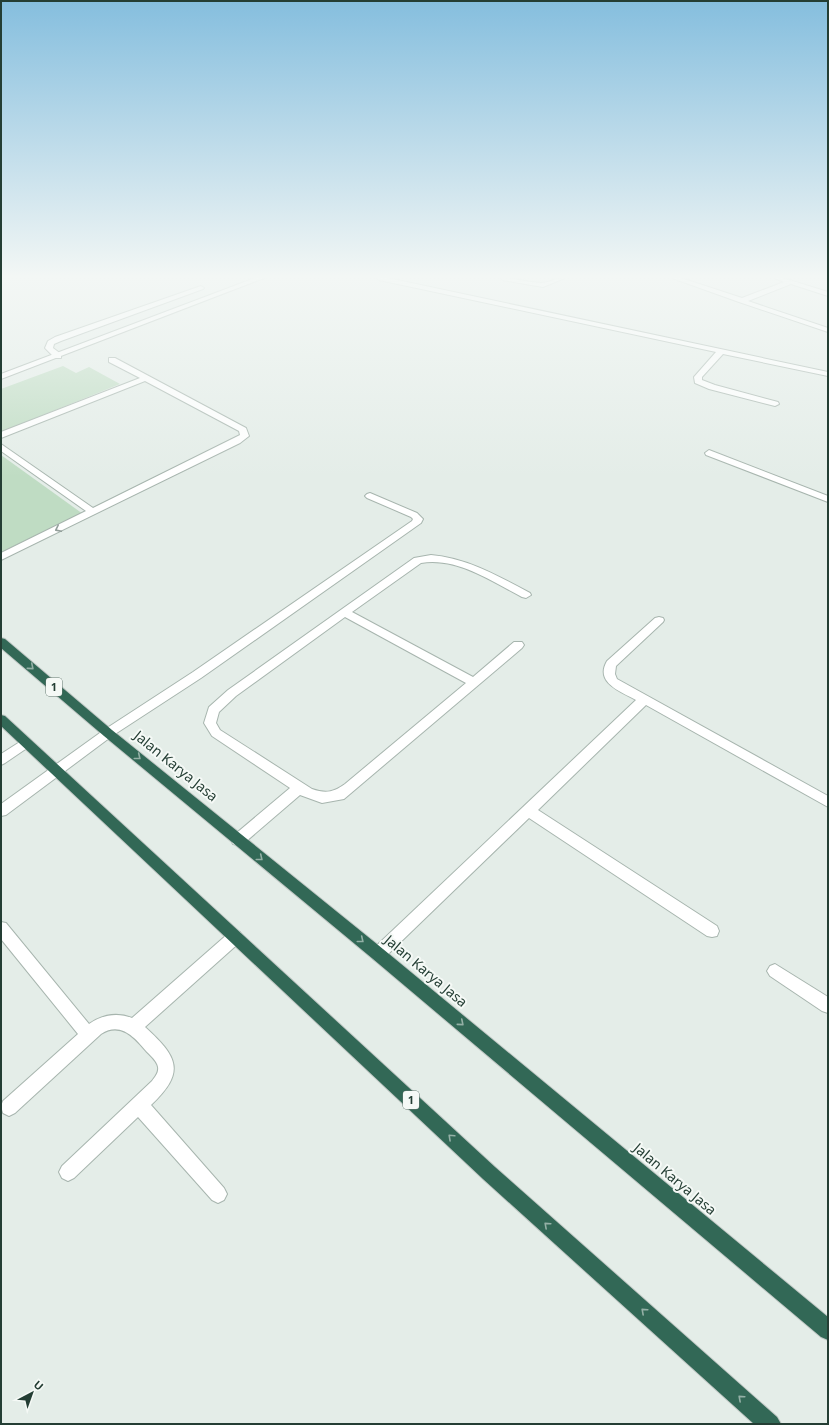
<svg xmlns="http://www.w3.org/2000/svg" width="829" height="1425" viewBox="0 0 829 1425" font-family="'Noto Sans',sans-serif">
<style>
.green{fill:#bfdcc3}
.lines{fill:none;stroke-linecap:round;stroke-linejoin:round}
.lane-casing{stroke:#a7b5ae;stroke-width:2}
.street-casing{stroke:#a7b5ae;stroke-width:2}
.highway-casing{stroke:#c2c9c6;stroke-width:2}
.lane{fill:#fff;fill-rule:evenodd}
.street{fill:#fff;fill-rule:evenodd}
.highway{fill:#326856;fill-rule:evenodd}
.oneway{stroke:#929e9a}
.oneway2{stroke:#94b0a6}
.labels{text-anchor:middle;stroke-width:4;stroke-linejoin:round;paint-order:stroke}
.shield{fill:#f5f9f6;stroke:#63766e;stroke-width:1}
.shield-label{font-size:11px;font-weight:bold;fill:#243e34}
.near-street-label{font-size:14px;fill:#243e34;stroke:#f5f9f6}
</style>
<rect width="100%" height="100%" fill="#e4ede8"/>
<g class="green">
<path d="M63,366L76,373L89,367L120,384L1,432V389Z"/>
<path d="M1,455L83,514L1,552Z"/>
</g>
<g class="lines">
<g class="lane-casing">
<g id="lane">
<path d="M201,286L204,288L203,289L61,341L54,344L53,348L61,354V358H55L45,348L48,341L55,337Z"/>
<path d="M109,358H115L246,428L249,436L240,443L1,560V553L86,511L1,451V444L93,508L240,435L239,431L145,381L1,438V432L140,378L109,362Z"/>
<path d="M709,450L828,496V502L706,455L705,453Z"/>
<path d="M431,555C467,558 498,576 530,593L531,595L526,598L522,597C491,581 457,557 421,563L352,612L473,677L514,642H522L524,645L522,648L344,799L322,803L300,795L243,844L238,845L233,844L231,840L233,836L290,788L212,736L204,723L209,707L228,690L414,558ZM345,617L466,683L345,784C334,792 326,794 312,789L220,730L216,723L219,712L236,696Z"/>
<path d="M659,617L663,618L664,620L663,622L616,666L615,674L617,679L828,796V807L646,705L538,810L717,926L719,931L717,936L712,937L707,936L529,818L383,959L378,961L373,959L370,954L373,949L636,700C622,692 594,683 607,661L655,618Z"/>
<path d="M26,738L30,740L32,743L30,746L5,763L1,765V754Z"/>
<path d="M1,922L6,923L89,1024C102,1015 117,1012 132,1018L230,932L235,931L240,932L242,937L240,942L145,1027C178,1057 186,1072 151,1105L224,1188L227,1194L224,1200L218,1203L212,1200L138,1117L74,1178L68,1181L62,1178L59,1172L62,1166L152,1081C155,1077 159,1073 158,1067C157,1061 151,1056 147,1052C135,1038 121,1021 101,1034L15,1113L9,1116L3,1113L1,1106L3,1101L78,1034L1,939Z"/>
<path d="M775,964L828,997V1013L822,1011L770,976L767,971L770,966Z"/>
</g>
</g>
<g class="street-casing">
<g id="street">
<path d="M255,278H264L1,379V374Z"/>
<path d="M376,278H388L828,372V376L723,354L702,377V380L715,385L778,402L779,404L775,406L709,389L695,383L694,377L716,352L379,280Z"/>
<path d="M500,278C514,278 527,282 541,283C548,283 556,278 565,278L543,287L503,280Z"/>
<path d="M672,278H681L742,298L784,282L774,278H783L828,292V296L791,284L748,301L828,328V332L739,302Z"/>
<path d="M370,493L417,513L423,519L421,523L201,678L112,736L6,815L1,816V804L104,730L193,672L412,521L413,519L411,517L367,498L365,496L367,494Z"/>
</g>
</g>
<g class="highway-casing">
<g id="highway">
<path d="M1,638L5,639L112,730L383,949L828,1317V1340L821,1337L373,959L104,736L1,648Z"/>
<path d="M1,715L5,716L495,1167L777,1417L781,1424H754L483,1179L1,726Z"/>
</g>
</g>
<use href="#lane" class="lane"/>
<use href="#street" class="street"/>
<use href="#highway" class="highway"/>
</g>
<defs><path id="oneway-chevron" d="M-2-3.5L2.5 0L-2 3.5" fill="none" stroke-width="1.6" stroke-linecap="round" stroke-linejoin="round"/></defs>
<use class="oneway" href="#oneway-chevron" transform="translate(58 529) rotate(154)"/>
<g class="oneway2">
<use href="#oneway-chevron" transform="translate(31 667) rotate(40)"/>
<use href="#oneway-chevron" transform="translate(138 757) rotate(39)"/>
<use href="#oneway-chevron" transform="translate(260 858) rotate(39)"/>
<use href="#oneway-chevron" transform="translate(361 940) rotate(39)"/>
<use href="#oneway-chevron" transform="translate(461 1023) rotate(40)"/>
<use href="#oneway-chevron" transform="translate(451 1137) rotate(-137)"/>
<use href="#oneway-chevron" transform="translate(547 1225) rotate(-138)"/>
<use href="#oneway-chevron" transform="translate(644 1311) rotate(-138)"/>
<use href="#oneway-chevron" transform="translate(741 1398) rotate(-138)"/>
</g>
<linearGradient id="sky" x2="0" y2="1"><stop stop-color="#85bede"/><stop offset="0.58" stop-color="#f3f7f5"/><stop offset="1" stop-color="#f3f7f5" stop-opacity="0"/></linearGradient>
<rect width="829" height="477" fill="url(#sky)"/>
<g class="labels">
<g class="shield">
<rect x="46" y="678" width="16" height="18" rx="3"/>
<rect x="403" y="1091" width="16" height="18" rx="3"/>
</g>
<g class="shield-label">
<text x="54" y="691">1</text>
<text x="411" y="1104">1</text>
</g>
<g class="near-street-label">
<text transform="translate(176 766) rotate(39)" y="5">Jalan Karya Jasa</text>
<text transform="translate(426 971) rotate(40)" y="5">Jalan Karya Jasa</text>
<text transform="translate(675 1179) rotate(40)" y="5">Jalan Karya Jasa</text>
</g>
</g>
<rect width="829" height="1425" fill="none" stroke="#243e34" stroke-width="4"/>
<g transform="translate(32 1393) rotate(41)" stroke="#f5f9f6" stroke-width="3" paint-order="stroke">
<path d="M0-3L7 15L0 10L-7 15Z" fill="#243e34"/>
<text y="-6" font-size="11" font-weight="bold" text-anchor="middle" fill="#243e34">U</text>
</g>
</svg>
